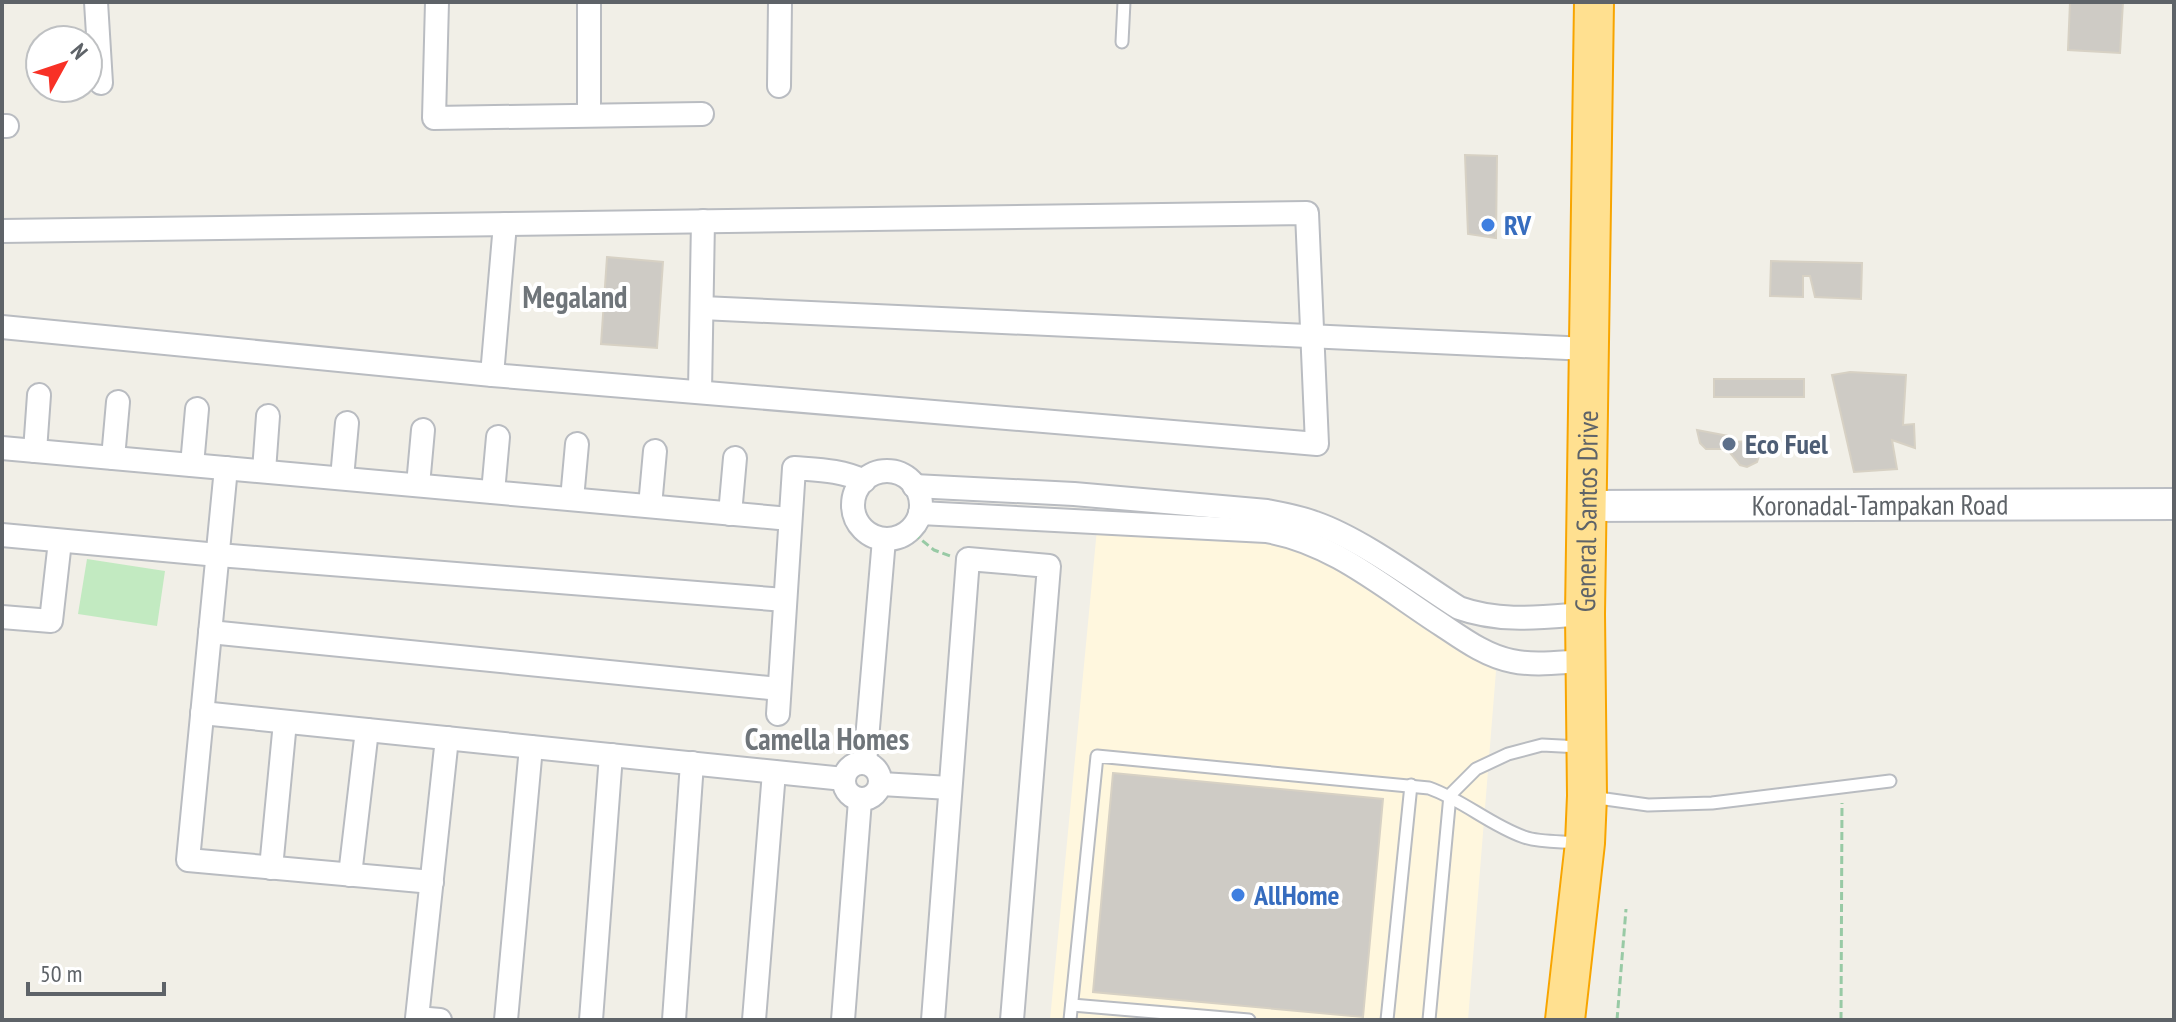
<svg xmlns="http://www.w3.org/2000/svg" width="2176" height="1022" viewBox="0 0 2176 1022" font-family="'PT Sans Narrow',sans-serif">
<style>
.commercial{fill:#fff7de}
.green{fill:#c2eac1}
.building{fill:#cecbc5;stroke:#d7d1c4;stroke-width:2}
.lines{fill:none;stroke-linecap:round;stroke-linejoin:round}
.lane-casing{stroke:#b9bcc1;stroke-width:15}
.street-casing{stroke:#b9bcc1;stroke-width:26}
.secondary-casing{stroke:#babdc3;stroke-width:34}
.highway-casing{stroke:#f8a500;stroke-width:42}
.path{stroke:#98caa5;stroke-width:3;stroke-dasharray:8 4;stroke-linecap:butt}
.lane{stroke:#fff;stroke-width:11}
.street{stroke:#fff;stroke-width:22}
.secondary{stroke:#fff;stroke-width:30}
.highway{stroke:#ffe090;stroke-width:38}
.shop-dot{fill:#3f7fe0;stroke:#fff;stroke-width:3}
.service-dot{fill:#5c6f8a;stroke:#fff;stroke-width:3}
.labels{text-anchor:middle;stroke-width:8;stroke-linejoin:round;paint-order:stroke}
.shop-label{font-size:28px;font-weight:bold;fill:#366cbe;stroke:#fff;text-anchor:start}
.service-label{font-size:28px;font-weight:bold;fill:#4e5e75;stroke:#fff;text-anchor:start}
.street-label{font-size:28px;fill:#5e6368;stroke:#fff}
.neighbourhood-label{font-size:30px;font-weight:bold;fill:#6f757a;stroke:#fff}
</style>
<rect width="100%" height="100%" fill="#f1efe7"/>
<path class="commercial" d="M1097,529L1281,540L1331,562L1496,671L1468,1020H1050Z"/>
<path class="green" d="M87,559L165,571L157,626L78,614Z"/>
<g class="building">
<path d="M2070,2H2123L2120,53L2068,50Z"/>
<path d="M1465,155L1497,156L1496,238L1468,234Z"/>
<path d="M607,257L663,262L657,348L601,344Z"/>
<path d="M1771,261L1862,263L1861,299L1815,297L1810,276H1803V297L1770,296Z"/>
<path d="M1850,372L1906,375L1903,425L1914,424L1915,448L1892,440L1897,469L1854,472L1832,375Z"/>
<rect x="1714" y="379" width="90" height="18"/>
<path d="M1697,430L1728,436L1731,442L1753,441L1760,453L1757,462L1747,467L1740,465L1727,449H1706L1700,443Z"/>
<path d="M1113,773L1383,799L1363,1017L1093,992Z"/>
</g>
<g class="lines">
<g class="lane-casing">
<g id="lane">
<path d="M1122,42L1124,2"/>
<path d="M1591,797L1648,805L1712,803L1890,781"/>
<path d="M1072,1005L1249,1020"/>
<path d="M1070,1020L1097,756L1429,788C1463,800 1490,825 1524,837C1541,843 1563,841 1581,843"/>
<path d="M1387,1020L1411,785"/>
<path d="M1429,1020L1450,795L1476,769L1508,754L1542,745L1580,747"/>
</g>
</g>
<g class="street-casing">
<g id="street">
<path d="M96,2L101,83"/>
<path d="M437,2L434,118L702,114"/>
<path d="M779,86L780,2"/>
<path d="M589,115V2"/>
<path d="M2,126H7"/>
<path d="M2,231L1307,213L1317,444L492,375L2,327"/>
<path d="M702,308L1588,349"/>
<path d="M492,375L505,224"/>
<path d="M700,391L703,221"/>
<path d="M2,448L790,519"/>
<path d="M35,451L39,395"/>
<path d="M113,458L118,402"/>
<path d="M192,465L197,409"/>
<path d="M226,468L188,860L432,882"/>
<path d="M264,471L268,416"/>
<circle cx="887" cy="505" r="34"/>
<path d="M342,478L347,423"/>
<path d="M418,485L423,430"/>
<path d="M914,486L1074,494L1267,511C1283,514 1300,517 1315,523C1361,539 1417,581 1459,608C1501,623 1542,617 1585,614"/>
<path d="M493,492L498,437"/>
<path d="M572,499L577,444"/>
<path d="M650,506L655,451"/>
<path d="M920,513L1266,531C1333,542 1386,589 1442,625C1463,639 1486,656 1512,661C1535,666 1561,662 1585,661"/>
<path d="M730,514L735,458"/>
<path d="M2,535L218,555L785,600"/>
<path d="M2,617L51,621L60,541"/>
<path d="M210,632L779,689"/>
<path d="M202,713L844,779"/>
<path d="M778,714L794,468C819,470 841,470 864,481"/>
<circle cx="862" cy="781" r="18"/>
<path d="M865,763L884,539"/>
<path d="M881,784L950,788"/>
<path d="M271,868L285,722"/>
<path d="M350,875L367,730"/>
<path d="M440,1020L417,1018L447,738"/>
<path d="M506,1020L531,747"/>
<path d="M591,1020L611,755"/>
<path d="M674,1020L692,763"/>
<path d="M754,1020L774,772"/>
<path d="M843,1020L860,800"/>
<path d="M933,1020L968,559L1049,566L1012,1020"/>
</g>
</g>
<g class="secondary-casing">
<g id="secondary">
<path id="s1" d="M1586,506L2174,504"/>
</g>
</g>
<g class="highway-casing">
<g id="highway">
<path id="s2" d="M1565,1020L1585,843L1587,796L1585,614L1594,2"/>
</g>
</g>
<g class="path">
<path d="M913,533L934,550L950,556"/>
<path d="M1617,1020L1626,909"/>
<path d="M1841,1020L1842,803"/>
</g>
<use href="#lane" class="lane"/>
<use href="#street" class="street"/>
<use href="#secondary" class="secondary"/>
<use href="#highway" class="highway"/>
</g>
<g class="shop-dot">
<circle cx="1488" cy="225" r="8"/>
<circle cx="1238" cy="895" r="8"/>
</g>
<circle class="service-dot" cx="1729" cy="444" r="8"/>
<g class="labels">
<g class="shop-label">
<text x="1504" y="235">RV</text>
<text x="1254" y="905">AllHome</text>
</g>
<g class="service-label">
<text x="1745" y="454">Eco Fuel</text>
</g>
<g class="street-label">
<text dy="10" stroke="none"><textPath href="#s1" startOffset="294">Koronadal-Tampakan Road</textPath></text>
<text dy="10" stroke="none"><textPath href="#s2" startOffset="510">General Santos Drive</textPath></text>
</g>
<g class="neighbourhood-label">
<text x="575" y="308">Megaland</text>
<text x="827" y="750">Camella Homes</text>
</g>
</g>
<rect width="2176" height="1022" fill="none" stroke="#5e6368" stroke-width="8"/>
<g transform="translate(64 64) rotate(50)"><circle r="38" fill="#ffffff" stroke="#bfc1c3" stroke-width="2"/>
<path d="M0-6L14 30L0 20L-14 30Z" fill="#f83126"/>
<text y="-12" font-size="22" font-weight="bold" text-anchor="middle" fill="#5e6368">N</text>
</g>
<path d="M28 982v12h136v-12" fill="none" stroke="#5e6368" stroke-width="4"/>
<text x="40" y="982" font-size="24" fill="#5e6368" stroke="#ffffff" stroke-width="6" paint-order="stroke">50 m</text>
</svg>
